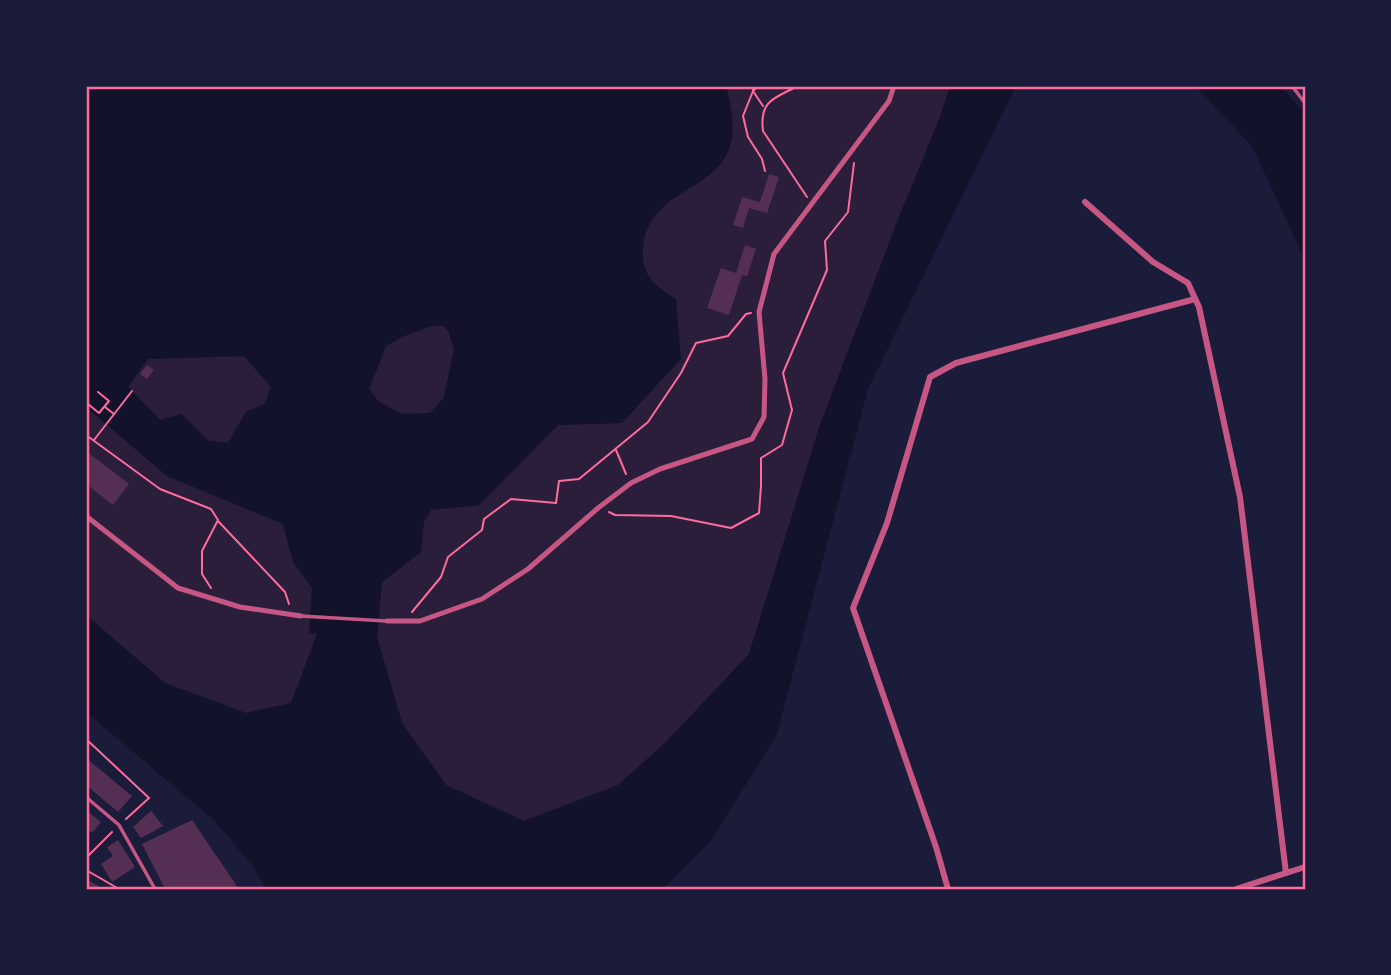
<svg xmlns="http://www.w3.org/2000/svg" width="1391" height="975" viewBox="0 0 1391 975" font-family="Karla,sans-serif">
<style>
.green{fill:#2a1e3b}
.water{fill:#12122b;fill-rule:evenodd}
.building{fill:#542f53}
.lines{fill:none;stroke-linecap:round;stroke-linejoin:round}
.path{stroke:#ff6b9d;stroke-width:2}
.service{stroke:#c65784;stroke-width:3.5}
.pedestrian{stroke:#c65784;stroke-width:5}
.minor{stroke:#c65784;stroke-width:6}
.neatline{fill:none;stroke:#ff6b9d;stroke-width:2.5}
</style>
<rect width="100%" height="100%" fill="#1b1b3a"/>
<g class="green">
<path d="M726,86H950L940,117L897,222L820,425L749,654L666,742L618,785L523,821L446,785L402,723L377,637L382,582L421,552L424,522L431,510L479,505L558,425L622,423L676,299C665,293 653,286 647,274C630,244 655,212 678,194L732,112Z"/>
<path d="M432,326H443L449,332L454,349L444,398L430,413L402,414L378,401L369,389L386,346L404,336Z"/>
<path d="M244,356L271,387L265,404L246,412L228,443L209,441L182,414L160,420L127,386L148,359Z"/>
<path d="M86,407L167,476L283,524L293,562L312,588L309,633L318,634L291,703L246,713L165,683L86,615Z"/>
</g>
<g class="water">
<path d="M86,86H726C732,109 738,138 724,159C700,195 646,195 643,249C641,275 655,286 676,299L681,359L622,423L558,425L479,505L431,510L424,522L421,552L382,582L377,637L402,723L446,785L524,821L618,785L666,742L749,654L820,425L897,222L940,117L950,86H1016L868,389L776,737L709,843L663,889H267L251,864L215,821L86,712V615L165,683L246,713L291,703L317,634L309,633L312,588L293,562L283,524L167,476L86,407ZM432,326H443L449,332L454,350L444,397L430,413L402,414L378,401L369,389L386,346L404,336ZM244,356L271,387L265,404L246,412L228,443L209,441L182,414L160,420L128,387L148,359Z"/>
<path d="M1195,86H1280L1304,112L1305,115V260L1252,146Z"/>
</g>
<g class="building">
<path d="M769,174L779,177L767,213L749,208L743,228L733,225L742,197L760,202Z"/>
<path d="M745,245L756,249L747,276L742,275L729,315L707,308L721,268L736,273Z"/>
<path d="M147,365L154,370L147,379L140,374Z"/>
<path d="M86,451L129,484L113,505L86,484Z"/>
<path d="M86,758L132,796L118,812L86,785Z"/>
<path d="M86,810L101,822L92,833L86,828Z"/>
<path d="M151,811L163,826L141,838L133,827Z"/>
<path d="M192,820L239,889H165L142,844Z"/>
<path d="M118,840L135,867L112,882L101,864L113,856L107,847Z"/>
<path d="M86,879L104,889H86Z"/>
</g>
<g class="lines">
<g class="path">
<path d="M753,86V91L763,106"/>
<path d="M758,86L753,91L743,116L748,137L762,159L765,171"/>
<path d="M798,86C775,98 759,100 763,131L807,197"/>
<path d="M88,404L99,413L109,401L98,392"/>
<path d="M105,407L114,414"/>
<path d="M86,435L160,489L211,509L218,520L202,551V574L211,588"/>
<path d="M94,440L132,391"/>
<path d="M616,450L626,474"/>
<path d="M609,512L615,515L671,516L731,528L759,513L761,486V458L782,445L792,410L783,373L827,270L825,241L848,212L854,163"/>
<path d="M218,521L285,592L289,604"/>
<path d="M412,612L441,577L448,557L482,530L484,519L511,499L556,503L559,481L579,479L648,422L681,373L696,343L728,336L746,314L751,313"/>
<path d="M86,739L149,798L126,819"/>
<path d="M86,858L112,832"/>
<path d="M86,870L119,889"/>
</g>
<g class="service">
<path d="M1292,86L1305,103"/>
<path d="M301,616L386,621"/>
<path d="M86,797L119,825L155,889"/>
</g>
<g class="pedestrian">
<path d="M86,516L178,588L240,607L301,616"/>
<path d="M387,621H420L482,599L528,569L598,508L631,483L660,469L752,439L764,417L765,379L759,312L774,254L889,101L894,86"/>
</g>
<g class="minor">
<path d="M1085,202L1153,262L1188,283L1199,307L1240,497L1286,873"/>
<path d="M948,889L936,847L853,608L887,523L930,377L956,363L1195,299"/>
<path d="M1236,889L1305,867"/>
</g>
</g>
<rect width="1391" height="975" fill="none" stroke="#1b1b3a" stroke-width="175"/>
<rect x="88" y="88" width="1216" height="800" class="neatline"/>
</svg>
